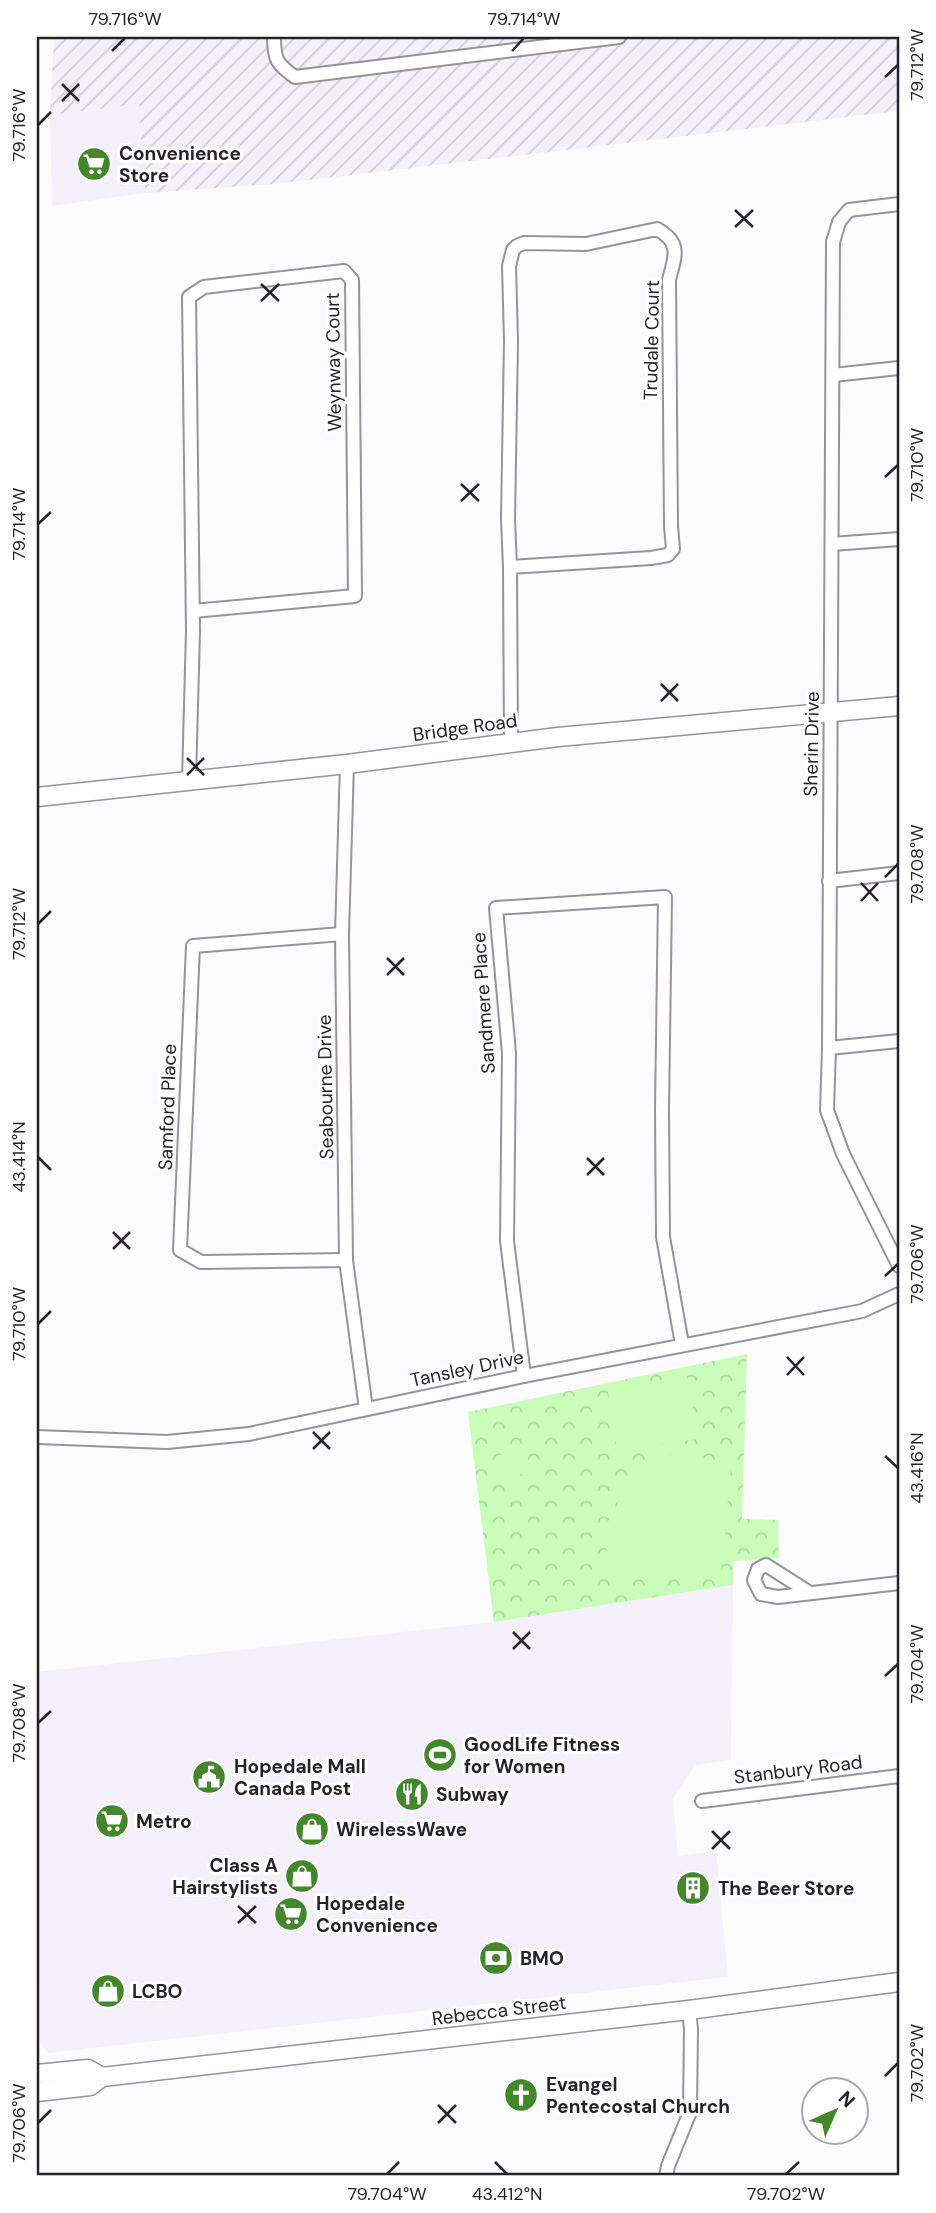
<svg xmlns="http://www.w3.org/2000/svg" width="936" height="2213" viewBox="0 0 936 2213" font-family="'DM Sans',sans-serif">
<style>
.built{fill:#f5f1fc}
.industrial{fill:url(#industrial-furrows)}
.park{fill:url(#park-crowns)}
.garden{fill:#c9fdb9}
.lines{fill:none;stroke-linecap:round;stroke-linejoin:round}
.street-casing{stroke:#97929d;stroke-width:16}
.secondary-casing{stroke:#97929d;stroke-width:21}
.street{stroke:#fff;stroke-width:12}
.secondary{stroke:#fff;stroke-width:18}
.ticks{fill:none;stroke:#252328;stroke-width:2.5}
.labels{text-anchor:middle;stroke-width:6;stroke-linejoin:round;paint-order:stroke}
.poi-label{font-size:19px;font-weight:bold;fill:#252328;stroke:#fff;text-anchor:start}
.street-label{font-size:19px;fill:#252328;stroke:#fff}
.neatline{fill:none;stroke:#252328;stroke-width:2.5}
.ticks-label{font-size:18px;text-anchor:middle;fill:#252328}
</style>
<defs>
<pattern id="industrial-furrows" width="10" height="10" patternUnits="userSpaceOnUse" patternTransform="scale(1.75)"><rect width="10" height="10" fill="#f5f1fc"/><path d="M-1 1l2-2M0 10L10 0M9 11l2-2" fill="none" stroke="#d2ced8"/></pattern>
<pattern id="park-crowns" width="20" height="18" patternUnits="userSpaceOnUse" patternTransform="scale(1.75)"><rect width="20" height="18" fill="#c9fdb9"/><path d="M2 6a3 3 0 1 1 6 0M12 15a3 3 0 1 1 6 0" fill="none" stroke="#acd99f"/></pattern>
</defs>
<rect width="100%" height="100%" fill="#fcfbfd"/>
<g class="built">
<path d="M140,104L145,193L52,206L50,115Z"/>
<path d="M733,1585L731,1760L695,1765L673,1799L678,1856L716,1851L728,1977L48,2053L40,2044L37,1854V1672L494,1622Z"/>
</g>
<path class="industrial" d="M54,37H899V111L274,184L145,193L139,104L50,115Z"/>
<path class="park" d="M747,1354L742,1519L778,1520L779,1558L734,1561L733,1585L494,1622L468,1412Z"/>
<g class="garden">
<path d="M687,1377L699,1439L617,1449L607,1386Z"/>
<path d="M679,1450L731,1466L721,1574L608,1579L607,1523L627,1485L654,1463Z"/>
<path d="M520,1452L523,1474L501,1477L498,1455Z"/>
</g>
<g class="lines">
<g class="street-casing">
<g id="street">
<path d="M274,37C274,60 277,64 295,77L619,37"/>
<path d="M899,204L849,210L839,222L833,242L829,1048L827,1110L843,1154L899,1266"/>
<path d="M833,375L899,368"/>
<path d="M832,544L899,539"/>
<path d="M510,567L508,519L511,341L509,266L513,250L517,246L524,243L586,244L657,229C682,243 675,256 669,280L671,526L673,549L668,555L651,558L510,567L511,742"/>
<path d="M347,764L342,934L346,1260L366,1409"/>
<path d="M189,780L193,631L189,297L204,287L344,271L352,280L355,596L193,611"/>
<path d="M829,881L899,873"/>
<path d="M342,934L193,946L180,1250L201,1262L346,1260"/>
<path d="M829,1048L899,1041"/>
<path d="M524,1376L507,1241L509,1053L496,908L665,897L662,1110L663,1237L682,1344"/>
<path d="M37,1437L167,1442L249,1434L524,1376L862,1311L899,1294"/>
<path d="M810,1593L766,1565L758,1569L754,1580L761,1594L778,1597L899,1583"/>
<path d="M702,1801L899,1776"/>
<path d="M666,2176L668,2166L690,2112L691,2029L689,2010"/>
</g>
</g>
<g class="secondary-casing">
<g id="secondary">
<path d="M37,797L347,764L558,737L899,706"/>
<path d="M37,2074L88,2069L102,2077"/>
<path d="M37,2092L90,2086L102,2077L689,2010L899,1982"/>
</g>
</g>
<use href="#street" class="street"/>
<use href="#secondary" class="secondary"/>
</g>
<path class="ticks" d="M112,51L125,38M512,51L524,38M885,77L898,65M62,84L79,101M62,101L79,84M38,125L51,112M735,210L753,227M735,227L753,210M261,284L279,301M261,301L279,284M885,477L898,465M461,484L479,501M461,501L479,484M38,524L51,512M661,684L678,701M661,701L678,684M187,758L204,775M187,775L204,758M885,877L898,864M861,883L878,901M861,901L878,883M38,924L51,911M387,958L404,975M387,975L404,958M38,1157L51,1170M587,1158L604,1175M587,1175L604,1158M113,1232L130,1249M113,1249L130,1232M885,1276L898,1264M38,1324L51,1311M787,1357L804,1375M787,1375L804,1357M313,1432L330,1449M313,1449L330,1432M885,1456L898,1468M513,1632L530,1649M513,1649L530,1632M885,1676L898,1664M38,1723L51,1711M712,1831L730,1849M712,1849L730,1831M238,1906L256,1923M238,1923L256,1906M885,2076L898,2063M438,2105L456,2123M38,2123L51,2110M438,2123L456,2105M495,2162L507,2174M387,2174L399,2162M786,2174L799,2162"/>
<defs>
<g id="supermarket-disc" transform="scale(1.75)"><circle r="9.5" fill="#43872b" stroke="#fff"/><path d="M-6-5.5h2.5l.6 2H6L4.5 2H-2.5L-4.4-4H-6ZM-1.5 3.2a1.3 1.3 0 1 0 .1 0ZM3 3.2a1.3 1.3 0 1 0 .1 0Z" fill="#fff"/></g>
<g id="stadium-disc" transform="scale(1.75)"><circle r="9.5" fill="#43872b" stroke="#fff"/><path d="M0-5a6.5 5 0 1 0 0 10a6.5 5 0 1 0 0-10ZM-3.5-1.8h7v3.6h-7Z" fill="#fff"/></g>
<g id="civic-disc" transform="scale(1.75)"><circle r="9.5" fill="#43872b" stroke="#fff"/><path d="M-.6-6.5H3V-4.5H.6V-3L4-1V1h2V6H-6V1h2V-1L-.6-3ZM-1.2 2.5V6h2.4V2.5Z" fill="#fff"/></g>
<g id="restaurant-disc" transform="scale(1.75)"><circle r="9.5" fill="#43872b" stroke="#fff"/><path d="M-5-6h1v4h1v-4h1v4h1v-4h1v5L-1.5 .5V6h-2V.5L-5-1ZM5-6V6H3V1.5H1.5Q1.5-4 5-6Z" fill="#fff"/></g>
<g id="shop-disc" transform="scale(1.75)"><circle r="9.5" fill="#43872b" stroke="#fff"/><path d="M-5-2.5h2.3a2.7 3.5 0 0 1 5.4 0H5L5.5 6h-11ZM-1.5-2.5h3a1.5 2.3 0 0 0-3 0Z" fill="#fff"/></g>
<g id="building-disc" transform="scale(1.75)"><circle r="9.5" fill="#43872b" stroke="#fff"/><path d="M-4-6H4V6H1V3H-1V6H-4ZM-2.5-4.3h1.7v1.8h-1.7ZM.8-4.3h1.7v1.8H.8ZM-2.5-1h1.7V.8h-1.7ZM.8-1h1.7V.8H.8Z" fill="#fff"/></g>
<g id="bank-disc" transform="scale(1.75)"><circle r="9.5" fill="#43872b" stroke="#fff"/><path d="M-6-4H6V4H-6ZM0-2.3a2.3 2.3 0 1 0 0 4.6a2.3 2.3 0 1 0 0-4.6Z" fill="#fff"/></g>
<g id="church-disc" transform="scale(1.75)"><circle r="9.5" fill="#43872b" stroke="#fff"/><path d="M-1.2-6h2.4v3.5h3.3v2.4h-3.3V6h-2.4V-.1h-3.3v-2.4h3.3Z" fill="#fff"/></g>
</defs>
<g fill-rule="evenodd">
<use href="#supermarket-disc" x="94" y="164"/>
<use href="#stadium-disc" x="440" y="1755"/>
<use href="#civic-disc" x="209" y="1777"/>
<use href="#restaurant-disc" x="412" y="1794"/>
<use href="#supermarket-disc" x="112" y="1821"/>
<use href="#shop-disc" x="312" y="1829"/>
<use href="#shop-disc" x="302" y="1876"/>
<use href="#building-disc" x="693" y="1888"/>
<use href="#supermarket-disc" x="291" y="1914"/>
<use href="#bank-disc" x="496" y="1958"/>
<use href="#shop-disc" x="108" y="1991"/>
<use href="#church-disc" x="521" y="2095"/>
</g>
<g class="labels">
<g class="poi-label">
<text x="119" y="160">Convenience<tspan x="119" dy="22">Store</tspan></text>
<text x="464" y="1751">GoodLife Fitness<tspan x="464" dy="22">for Women</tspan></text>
<text x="234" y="1773">Hopedale Mall<tspan x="234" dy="22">Canada Post</tspan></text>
<text x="436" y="1801">Subway</text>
<text x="136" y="1828">Metro</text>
<text x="336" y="1836">WirelessWave</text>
<text x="278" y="1872" text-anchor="end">Class A<tspan x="278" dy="22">Hairstylists</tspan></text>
<text x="718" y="1895">The Beer Store</text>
<text x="316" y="1910">Hopedale<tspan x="316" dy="22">Convenience</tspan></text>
<text x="520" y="1965">BMO</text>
<text x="132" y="1998">LCBO</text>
<text x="546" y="2091">Evangel<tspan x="546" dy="22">Pentecostal Church</tspan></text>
</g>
<g class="street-label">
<text transform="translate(651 340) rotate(-89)" y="7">Trudale Court</text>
<text transform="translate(333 362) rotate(-91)" y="7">Weynway Court</text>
<text transform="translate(465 727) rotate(-8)" y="7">Bridge Road</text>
<text transform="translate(811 744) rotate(-89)" y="7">Sherin Drive</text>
<text transform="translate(483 1003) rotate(-94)" y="7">Sandmere Place</text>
<text transform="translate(325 1087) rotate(-91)" y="7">Seabourne Drive</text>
<text transform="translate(167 1107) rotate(-88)" y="7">Samford Place</text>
<text transform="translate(467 1368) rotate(-12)" y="7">Tansley Drive</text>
<text transform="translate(798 1769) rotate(-7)" y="7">Stanbury Road</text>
<text transform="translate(499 2010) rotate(-7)" y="7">Rebecca Street</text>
</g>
</g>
<rect width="936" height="2213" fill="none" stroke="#ffffff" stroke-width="77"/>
<g transform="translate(835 2111) rotate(45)"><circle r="33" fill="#ffffff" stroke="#a8a7a9" stroke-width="2"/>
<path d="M0-5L12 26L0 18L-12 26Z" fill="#43872b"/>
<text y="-10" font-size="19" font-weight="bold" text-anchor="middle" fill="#252328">N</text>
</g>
<rect x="38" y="38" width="860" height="2136" class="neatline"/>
<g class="ticks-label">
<text x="125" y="25">79.716°W</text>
<text x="524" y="25">79.714°W</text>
<text transform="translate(917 65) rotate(-90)" y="6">79.712°W</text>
<text transform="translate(19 125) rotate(-90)" y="6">79.716°W</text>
<text transform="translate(917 465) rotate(-90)" y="6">79.710°W</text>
<text transform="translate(19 524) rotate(-90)" y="6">79.714°W</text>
<text transform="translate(917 864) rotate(-90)" y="6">79.708°W</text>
<text transform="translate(19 924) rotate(-90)" y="6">79.712°W</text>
<text transform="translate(19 1157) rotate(-90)" y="6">43.414°N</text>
<text transform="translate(917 1264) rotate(-90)" y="6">79.706°W</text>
<text transform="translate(19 1324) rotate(-90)" y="6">79.710°W</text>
<text transform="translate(917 1468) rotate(-90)" y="6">43.416°N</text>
<text transform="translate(917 1664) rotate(-90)" y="6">79.704°W</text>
<text transform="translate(19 1723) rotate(-90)" y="6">79.708°W</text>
<text transform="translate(917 2063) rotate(-90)" y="6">79.702°W</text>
<text transform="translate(19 2123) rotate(-90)" y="6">79.706°W</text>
<text x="387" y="2200">79.704°W</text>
<text x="507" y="2200">43.412°N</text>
<text x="786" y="2200">79.702°W</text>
</g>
</svg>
